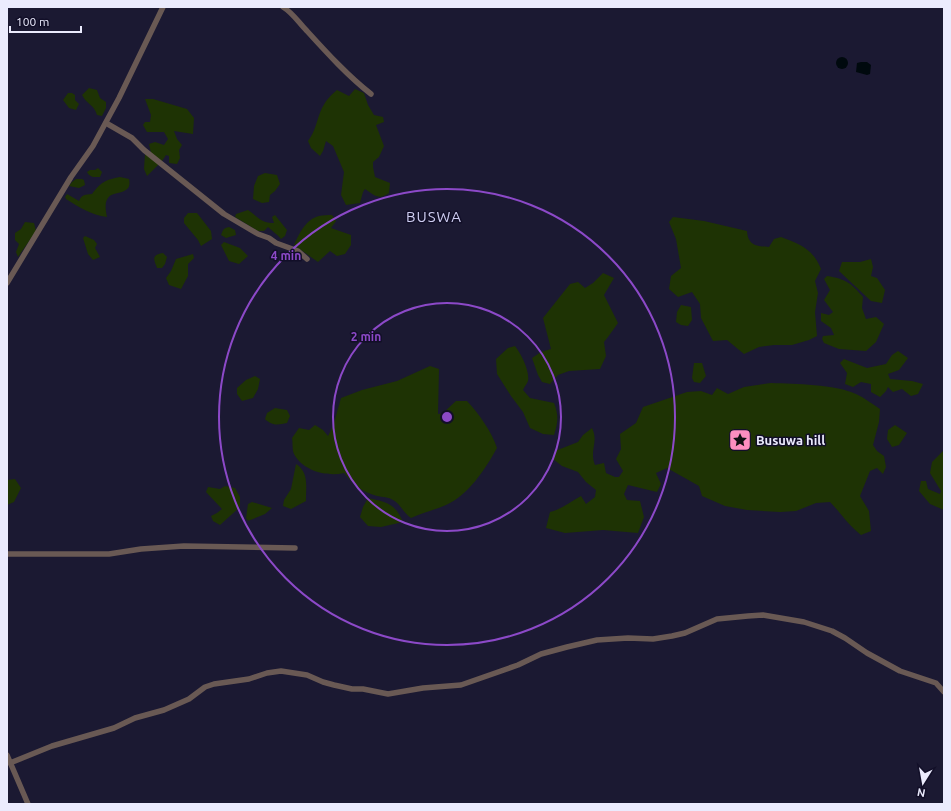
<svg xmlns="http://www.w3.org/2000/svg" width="951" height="811" viewBox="0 0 951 811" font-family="Ubuntu,sans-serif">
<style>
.green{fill:#1e3304}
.water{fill:#00090e}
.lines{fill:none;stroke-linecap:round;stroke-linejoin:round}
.minor{stroke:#695954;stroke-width:5.5}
.ring{fill:none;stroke:#8c49c8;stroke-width:2}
.labels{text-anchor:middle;stroke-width:3;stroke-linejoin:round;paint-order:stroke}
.poi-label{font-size:13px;font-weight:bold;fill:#ebebfd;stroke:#120f28;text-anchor:start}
.quarter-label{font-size:15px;letter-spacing:1px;fill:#cfcef2;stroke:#120f28}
.centre{fill:#8c49c8;stroke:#120f28;stroke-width:2}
.ring-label{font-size:12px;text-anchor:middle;font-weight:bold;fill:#8c49c8;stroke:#120f28;stroke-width:3;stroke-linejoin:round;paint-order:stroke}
</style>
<rect width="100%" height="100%" fill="#1b1932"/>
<g class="green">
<path d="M89,88L97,90L100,98L106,102V108L102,116L97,115C94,104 87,105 82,95Z"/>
<path d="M355,89L364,93L368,105L374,115L383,117L384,122L376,125L384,146L379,157L373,162V167L375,177L390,183L389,193C379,200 375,196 365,189L363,192L360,203L346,205L341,195L344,172L333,146L326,141L323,151L320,156L311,148L308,141C316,131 317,118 322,108C326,100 331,95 337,90L349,96Z"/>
<path d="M68,93H72L75,95V100L79,104L76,110L69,108L63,100Z"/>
<path d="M145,99H153L187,109L194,118L193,134L174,131L177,139L182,145L179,150L180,158L177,164L169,163V156L166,155L162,161L147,176L144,169L145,154L151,153L149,144L155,142L164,145L168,139L164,132H147L143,125L145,122H150L151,115Z"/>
<path d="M98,168L102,172L100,177C95,177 90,178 87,172L90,170H95Z"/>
<path d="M265,173L277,175L280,184L275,191L270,195L269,202L262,203L253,199L254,186L258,176Z"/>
<path d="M120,177L129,179C133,196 113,190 108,198C104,203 106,211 107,217C91,215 79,207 66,199L65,197L67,194L79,201C82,194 85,195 92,194C101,182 105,180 120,177Z"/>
<path d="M76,179H82L84,180L85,185L79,188L69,186L72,182Z"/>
<path d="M248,210C257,216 262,224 274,223L272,217L275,215L287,230L285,236L281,239C277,234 272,231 268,227L264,231H258L235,217L236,214Z"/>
<path d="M188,213H197L211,231L212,239L201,246L198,240L184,223V218Z"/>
<path d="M332,215L336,221L331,228L351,235V245L345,254L337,256L330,251L318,262L294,245C299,234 306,219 319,216C323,215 328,215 332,215Z"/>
<path d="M673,217L704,221L747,231C748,246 757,246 769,247L774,239L781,237C800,244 813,249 821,269L815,281L818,293L815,312L817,336L809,340L792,345H774L759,347L744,354L727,340L713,341L701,318L700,304L692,292L678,297L669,289L671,276L681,268L676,239L669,222Z"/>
<path d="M25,222L34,223L36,231L18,257L16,252L19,244L15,240V233L21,229Z"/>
<path d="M229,227L235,230L236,235L226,238L221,235C223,230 223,228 229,227Z"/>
<path d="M85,236L94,240L97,244L95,248L100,257L93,260L88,254L83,238Z"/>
<path d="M224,242L240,248L248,256L239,264L229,261L221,245Z"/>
<path d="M163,253L167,257L165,264L162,268H157C153,258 152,255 163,253Z"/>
<path d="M193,254L194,258L188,264V276L181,289L169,285L166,278L171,271L176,259Z"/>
<path d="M871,259L873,267L871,276L877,278L885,290L882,303L871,301L839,271L842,262H860Z"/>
<path d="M603,273L614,278L604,295L618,323L608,337L604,342L606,356L600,369L569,371L558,375L550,384L542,382L538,375L532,358L541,352L551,349L543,318L570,284L578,282L585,288L593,283Z"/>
<path d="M827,276C846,279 851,283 863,297L862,308L866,319L876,317L884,324L876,342L866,351L839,349L824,343L822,339L823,336L834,335L831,328L821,321V313L829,315L833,312L824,300L830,290L824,279Z"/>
<path d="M681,305L691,307L692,320L688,326L681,325L676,322L677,312Z"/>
<path d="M515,346C521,354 530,371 528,381C527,384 524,387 523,390L530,398L554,403C559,416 558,422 554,435L543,434L530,428L523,412L511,396L497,374L496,359L508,348Z"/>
<path d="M898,351L908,358L899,370L888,374L890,379L912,381L923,384L918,394L911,396L902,389L893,392L888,387L886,391L880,397L871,392V384L861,382L853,387L845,384L847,373L840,363L844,359L867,368L886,364L892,355Z"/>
<path d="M694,363H702L706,376L700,383L694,382L692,378Z"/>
<path d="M430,366L439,369L438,414L443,413L456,401H467C479,414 492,432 497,448C486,468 468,496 446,505C434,510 422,513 411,518C403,513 401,504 393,500C389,497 382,497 377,496C362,492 354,485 344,473C327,477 303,471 294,454C292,450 293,443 292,438L299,428L309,430L315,425L323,430L328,436L333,426L341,398L362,390L397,381Z"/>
<path d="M255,376L260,379L258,389L253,398L242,401L237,394V388L246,380Z"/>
<path d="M771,383C796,384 834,384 856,394C865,398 872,404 880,409L879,422L873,445L877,451L884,456L886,467L883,474L877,468L870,471L860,496L869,511L871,531L861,535C848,525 841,513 830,502L816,503L796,511L780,512L747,510L725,506L702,496L699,486L667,468L656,473L661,484L657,492L628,485L624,494L627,500L640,501L644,517L638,533L603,530L565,533L546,528L550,512C562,509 570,502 581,496L586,504L595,497L596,490L586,482L578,472L562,466L553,459L555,451L578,442L583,435L592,428C599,442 589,450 595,465L604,463L606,473L615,477H619L623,471L616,459L621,449L620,434L636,423L643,407L687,392L701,391L712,395L717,388L728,394L744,387Z"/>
<path d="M275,408L287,410L290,416L287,423C278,425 272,426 265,419L267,413Z"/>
<path d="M895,425L907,433L899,445L892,447L887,439L888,430Z"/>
<path d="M944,450V510L930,504L919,491L921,481H926L928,489L940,494L941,491L930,473L932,462Z"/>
<path d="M296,464C309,472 306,487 306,501L291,509L283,506L284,500L291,489Z"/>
<path d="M15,479L21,488L14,502L7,505V480Z"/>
<path d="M225,486L235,488L240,497V507L220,525L213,521L211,516L217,513L222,509L206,492L208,487L220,489Z"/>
<path d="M368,498C386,502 395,503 403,522L381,527L368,526L360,517L363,507Z"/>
<path d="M252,502L272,508L265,514L248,521L246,518L248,504Z"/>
</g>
<g class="water">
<circle cx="842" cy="63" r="6"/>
<path d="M861,62H867L871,65L870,74L867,75L856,72L857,63Z"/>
</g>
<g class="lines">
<g class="minor">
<path d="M283,7C293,13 299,23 307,31C327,53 348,76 371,94"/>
<path d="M106,123L132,138L144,150L224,214L258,234L269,238L276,243L298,251L307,259"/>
<path d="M7,283L71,177L93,146L119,98L163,7"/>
<path d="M7,554H109L141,549L184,546L295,548"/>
<path d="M7,755L28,804"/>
<path d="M10,763L52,746L114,728L135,718L164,710L189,699L205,687L214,684L249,679L267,673L281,671L307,675L323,682L334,685L352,689H363L388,694L423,688L461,685L518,665L541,654L567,647L597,640L628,638L653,639L672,636L685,633L717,619L748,616L763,615L804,622L832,631L845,638L867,653L900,671L936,683L944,692"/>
</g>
</g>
<g class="ring">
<circle cx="447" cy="417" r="114"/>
<circle cx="447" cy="417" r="228"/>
</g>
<defs>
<g id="sight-square" transform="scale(1.15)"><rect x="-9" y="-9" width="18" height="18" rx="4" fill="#fd8ebf" stroke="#120f28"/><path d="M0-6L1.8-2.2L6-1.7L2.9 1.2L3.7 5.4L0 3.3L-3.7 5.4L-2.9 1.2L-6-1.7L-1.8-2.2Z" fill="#111"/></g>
</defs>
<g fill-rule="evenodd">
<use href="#sight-square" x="740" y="440"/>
</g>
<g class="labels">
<g class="poi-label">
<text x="756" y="445">Busuwa hill</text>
</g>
<g class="quarter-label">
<text x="434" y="222">BUSWA</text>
</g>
</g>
<circle cx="447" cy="417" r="6" class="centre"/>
<g class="ring-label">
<text x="286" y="260">4 min</text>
<text x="366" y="341">2 min</text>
</g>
<rect width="951" height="811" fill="none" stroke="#ebebfd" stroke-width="16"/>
<g transform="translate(923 783) rotate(191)" stroke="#120f28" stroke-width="3" paint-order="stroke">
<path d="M0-3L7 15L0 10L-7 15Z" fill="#ebebfd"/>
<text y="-6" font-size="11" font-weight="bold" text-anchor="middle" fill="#ebebfd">N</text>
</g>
<path d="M10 26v6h71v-6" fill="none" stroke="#ebebfd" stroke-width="2"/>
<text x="16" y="26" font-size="12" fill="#ebebfd" stroke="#120f28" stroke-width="3" paint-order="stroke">100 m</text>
</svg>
